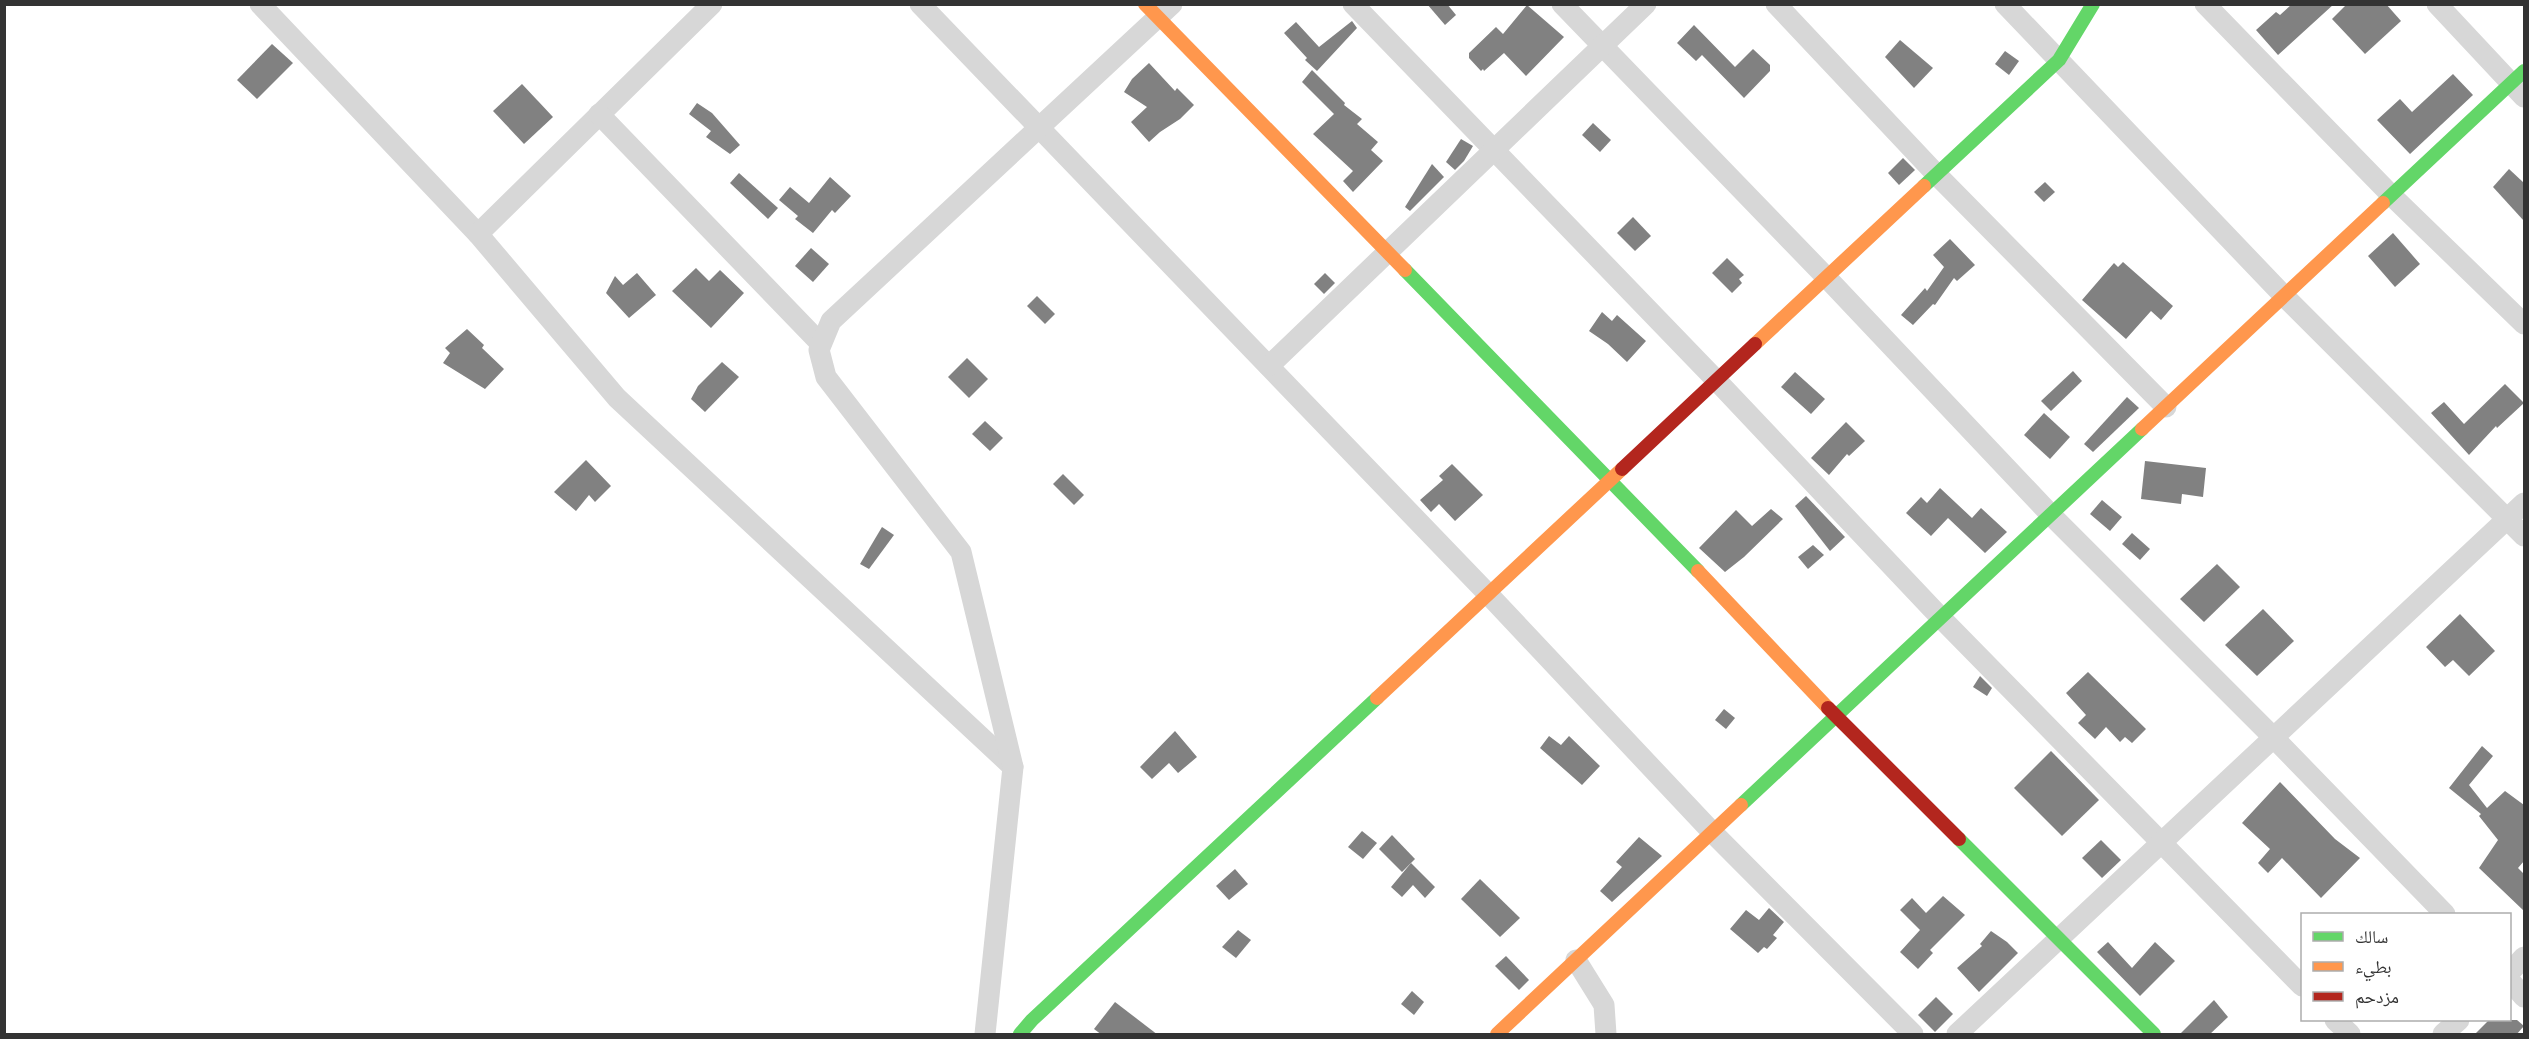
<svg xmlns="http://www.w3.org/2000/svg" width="2529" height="1039" viewBox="0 0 2529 1039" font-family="'Titillium Web','Noto Naskh Arabic',sans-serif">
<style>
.building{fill:#818181}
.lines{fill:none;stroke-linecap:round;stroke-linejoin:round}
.street{stroke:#d7d7d7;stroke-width:21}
.fast{stroke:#63d668;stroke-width:14}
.slow{stroke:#ff974d;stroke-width:14}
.jam{stroke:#b3261e;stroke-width:14}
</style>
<rect width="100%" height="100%" fill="#fff"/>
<g class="building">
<path d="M1427,4H1447L1456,15L1445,25Z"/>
<path d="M2292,4H2334L2278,55L2256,30L2276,12L2280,15Z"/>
<path d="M2347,4H2386L2401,21L2365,54L2332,19Z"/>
<path d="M1527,5L1564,37L1526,76L1504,53L1484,71L1483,69L1481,71L1469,58V53L1496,27L1503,34Z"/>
<path d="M1352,21L1357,28L1317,71L1305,60L1307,58L1284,33L1296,22L1319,47Z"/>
<path d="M1694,25L1735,67L1753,49L1770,65V71L1744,98L1702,55L1696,61L1677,43Z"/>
<path d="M1900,40L1933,68L1914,88L1885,57Z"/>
<path d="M272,44L293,63L257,99L237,80Z"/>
<path d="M2005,51L2019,61L2009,75L1995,64Z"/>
<path d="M1149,63L1175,91L1177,88L1194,105L1180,119L1160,132L1149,142L1131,122L1147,107L1124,92L1132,79Z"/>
<path d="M1312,70L1345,103L1344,105L1362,119L1357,124L1378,142L1371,150L1383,161L1353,192L1343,181L1353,171L1313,134L1334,114L1302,82Z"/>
<path d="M2453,74L2473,95L2410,154L2377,120L2400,99L2412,112Z"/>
<path d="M522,84L553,117L524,144L493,111Z"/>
<path d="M697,103L712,113L740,145L730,154L706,137L711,131L689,114Z"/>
<path d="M1593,123L1611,140L1600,152L1582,135Z"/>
<path d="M1461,139L1473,146L1464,161L1455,170L1446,162Z"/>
<path d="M1903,158L1915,170L1899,185L1888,173Z"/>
<path d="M1432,164L1444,177L1410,211L1405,207Z"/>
<path d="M2509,169L2524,183V221L2493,187Z"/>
<path d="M739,173L778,208L768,219L730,183Z"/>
<path d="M830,177L851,196L835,213L832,210L813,233L795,219L798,216L779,200L790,187L809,203Z"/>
<path d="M2045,182L2055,192L2044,202L2034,192Z"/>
<path d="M1633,217L1651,236L1635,251L1617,233Z"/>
<path d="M2393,233L2420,264L2395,287L2368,256Z"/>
<path d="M1950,239L1975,265L1957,281L1954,278L1935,305L1933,304L1913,325L1901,315L1925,288L1927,291L1944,267L1933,255Z"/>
<path d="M811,248L829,264L813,282L795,266Z"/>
<path d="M1727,258L1744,275L1739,279L1742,283L1732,293L1712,273Z"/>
<path d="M2123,262L2173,306L2161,320L2151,311L2126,339L2082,300L2114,263L2118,267Z"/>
<path d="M696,268L709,281L720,270L744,293L711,328L672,291Z"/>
<path d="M637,273L656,295L629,318L606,293L615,276L623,285Z"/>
<path d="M1325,273L1335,283L1324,294L1314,284Z"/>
<path d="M1037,296L1055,314L1045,324L1027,306Z"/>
<path d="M1602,312L1612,321L1617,315L1646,341L1627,362L1608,344L1589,331Z"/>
<path d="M467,329L484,345L482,348L504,369L485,389L443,363L450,353L445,348Z"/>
<path d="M967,358L988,379L969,398L948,377Z"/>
<path d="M722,362L739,377L705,412L691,399L698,386Z"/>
<path d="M2073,371L2082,381L2051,411L2041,401Z"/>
<path d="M1795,372L1825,399L1811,414L1781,387Z"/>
<path d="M2505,384L2524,403L2497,428L2496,426L2469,455L2431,413L2444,402L2464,424Z"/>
<path d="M2127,397L2139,408L2093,452L2084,444Z"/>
<path d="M2044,413L2070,437L2050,459L2024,435Z"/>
<path d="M985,421L1003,438L990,451L972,434Z"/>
<path d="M1846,422L1865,441L1849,456L1847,454L1829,475L1811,458Z"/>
<path d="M586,460L611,486L595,502L589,495L576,511L554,492Z"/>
<path d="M2145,461L2206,468L2203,497L2182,494L2181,504L2141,499Z"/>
<path d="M1452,464L1483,495L1455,521L1439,504L1431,512L1420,500L1443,480L1439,476Z"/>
<path d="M1063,474L1084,495L1074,505L1053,484Z"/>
<path d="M1940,488L1972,518L1981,508L2007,532L1985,553L1948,518L1931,536L1906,513L1921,497L1927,503Z"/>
<path d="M1806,496L1845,537L1830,551L1795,506Z"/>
<path d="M2102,500L2122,517L2110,531L2090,514Z"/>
<path d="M1771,509L1783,519L1744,557L1725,572L1699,548L1736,510L1752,526Z"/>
<path d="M882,527L894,535L869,569L860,564Z"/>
<path d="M2132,533L2150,549L2140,560L2122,544Z"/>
<path d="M1813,545L1824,555L1808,569L1798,557Z"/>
<path d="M2217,564L2240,587L2204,622L2180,599Z"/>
<path d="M2263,609L2294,641L2257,676L2225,645Z"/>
<path d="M2460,614L2495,651L2469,676L2453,660L2445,667L2426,647Z"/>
<path d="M2088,672L2146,729L2132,743L2125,737L2120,742L2106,727L2095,739L2078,723L2086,715L2066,693Z"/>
<path d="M1980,676L1992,688L1987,696L1973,687Z"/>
<path d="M1724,709L1735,718L1726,729L1715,720Z"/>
<path d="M1175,731L1197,757L1178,773L1169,763L1152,779L1140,767Z"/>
<path d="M1549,736L1561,745L1569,736L1600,766L1582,785L1540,748Z"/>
<path d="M2482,746L2493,756L2469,785L2487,808L2505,791L2524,805V861L2518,868L2524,874V911L2479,868L2498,840L2479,816L2481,814L2449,788Z"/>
<path d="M2051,751L2099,800L2062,836L2014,788Z"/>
<path d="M2280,782L2335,839L2360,858L2321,898L2282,858L2268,873L2258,863L2270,849L2242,823Z"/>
<path d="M1362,831L1377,843L1363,859L1348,847Z"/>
<path d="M1392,835L1415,859L1402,872L1379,849Z"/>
<path d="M1639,837L1662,856L1612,902L1600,891L1622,867L1616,862Z"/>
<path d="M2101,840L2121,860L2102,878L2082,858Z"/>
<path d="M1411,863L1435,887L1425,898L1413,885L1402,897L1391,887Z"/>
<path d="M1235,869L1248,884L1229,900L1216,886Z"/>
<path d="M1480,879L1520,918L1500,937L1461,899Z"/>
<path d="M1943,896L1965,915L1930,950L1933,953L1918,969L1900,952L1920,930L1900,910L1912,898L1926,913Z"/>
<path d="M1769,908L1784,922L1773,935L1777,938L1767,949L1764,947L1758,953L1730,929L1746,910L1759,920Z"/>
<path d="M1238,930L1251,940L1236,958L1222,947Z"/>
<path d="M1991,931L2007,942L2018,953L1979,992L1957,968L1982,946L1980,944Z"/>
<path d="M2108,942L2132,968L2155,942L2175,961L2140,996L2097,952Z"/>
<path d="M1506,956L1529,980L1519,990L1495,966Z"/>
<path d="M1412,991L1424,1002L1414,1015L1401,1004Z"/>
<path d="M1936,997L1953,1014L1935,1032L1918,1015Z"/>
<path d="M2214,1000L2228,1017L2209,1035H2179Z"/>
<path d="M1115,1002L1158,1035H1102L1094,1029Z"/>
<path d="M2489,1020H2517L2524,1026L2516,1035H2474Z"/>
</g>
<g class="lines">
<g class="street">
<path d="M260,4L478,234"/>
<path d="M712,4L478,234L617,398L1013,767"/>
<path d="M920,4L1488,594L1712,832L1913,1034"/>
<path d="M1353,4L1717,381L1941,618L2302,986"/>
<path d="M1562,4L1827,278L2051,515L2274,738L2445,914"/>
<path d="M1776,4L1937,175L2166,407"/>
<path d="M2005,4L2284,296L2524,536"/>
<path d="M2205,4L2392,196L2524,324"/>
<path d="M2437,4L2524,97"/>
<path d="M599,114L821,344"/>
<path d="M1269,366L1646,4"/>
<path d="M1576,960L1604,1005L1606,1034"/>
<path d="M2510,972L2524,957"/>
<path d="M2510,981L2524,997"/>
<path d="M2335,1020L2350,1034"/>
<path d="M985,1034L1013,767L961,552L826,377L819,350L831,321L1172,4"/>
<path d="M1957,1034L2524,503"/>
<path d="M2443,1034L2459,1020"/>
</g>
<g class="fast">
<path d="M1924,186L2059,60L2093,4"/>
<path d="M2383,203L2524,71"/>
<path d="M1405,270L1698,571"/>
<path d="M1741,805L2142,429"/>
<path d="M1959,839L2154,1034"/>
<path d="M1020,1034L1032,1020L1377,698"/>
</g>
<g class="slow">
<path d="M1145,4L1405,270"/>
<path d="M1755,344L1924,186"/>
<path d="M2142,429L2383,203"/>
<path d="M1698,571L1828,708"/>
<path d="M1377,698L1622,469"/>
<path d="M1497,1034L1741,805"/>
</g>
<g class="jam">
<path d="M1622,469L1755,344"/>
<path d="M1828,708L1959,839"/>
</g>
</g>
<rect width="2529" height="1039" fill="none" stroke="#333333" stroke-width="12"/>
<rect x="2301" y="913" width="210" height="108" fill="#ffffff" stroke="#adadad" stroke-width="1.5"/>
<rect x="2313" y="932" width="30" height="9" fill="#63d668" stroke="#adadad" stroke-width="1.5"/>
<text x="2355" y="943" font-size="18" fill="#333333">سالك</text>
<rect x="2313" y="962" width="30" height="9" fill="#ff974d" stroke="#adadad" stroke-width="1.5"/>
<text x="2355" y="973" font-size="18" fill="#333333">بطيء</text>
<rect x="2313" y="992" width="30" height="9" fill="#b3261e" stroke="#adadad" stroke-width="1.5"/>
<text x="2355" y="1003" font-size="18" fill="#333333">مزدحم</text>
</svg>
